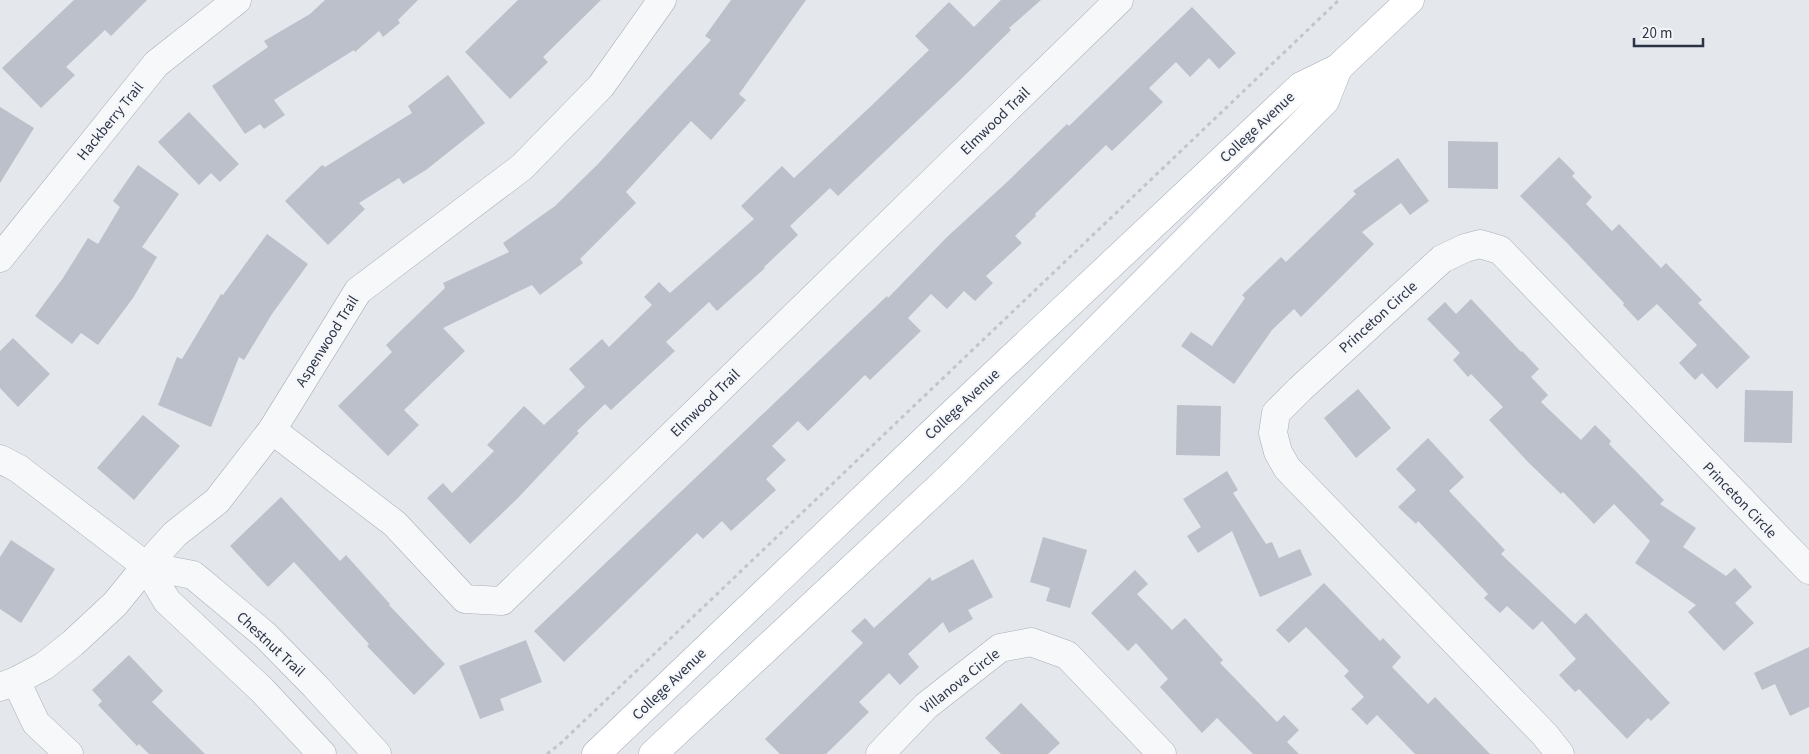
<svg xmlns="http://www.w3.org/2000/svg" width="1809" height="754" viewBox="0 0 1809 754" font-family="'Source Sans 3',sans-serif">
<style>
.building{fill:#bbc0ca}
.lines{fill:none;stroke-linecap:round;stroke-linejoin:round}
.minor-casing{stroke:#a9aeb7;stroke-width:29}
.major-casing{stroke:#a3abb8;stroke-width:29}
.path{stroke:#c2c5cb;stroke-width:3;stroke-dasharray:4 4;stroke-linecap:butt}
.minor{stroke:#f7f8fa;stroke-width:28}
.major{stroke:#fff;stroke-width:28}
.labels{text-anchor:middle;stroke-width:4.5;stroke-linejoin:round;paint-order:stroke}
.street-label{font-size:15px;fill:#2b3445;stroke:#f4f6f9}
</style>
<rect width="100%" height="100%" fill="#e4e7ec"/>
<g class="building">
<path d="M74,0H147L111,36L105,30L66,67L75,75L41,108L2,68Z"/>
<path d="M325,0H418L398,20L400,23L383,37L379,31L355,52L354,50L274,100L285,115L264,129L260,124L245,134L212,86L268,47L264,41L310,14Z"/>
<path d="M518,0H601L543,57L548,62L510,99L465,52Z"/>
<path d="M731,0H806L739,94L746,100L711,140L691,121L626,192L636,203L580,259L583,263L540,295L532,285L443,328L465,351L404,410L419,425L388,456L338,406L392,352L386,345L445,288L443,283L509,252L503,243L555,206L598,164L711,40L705,36Z"/>
<path d="M1001,0H1041L1009,28L1011,30L959,81L838,196L830,188L790,226L798,235L764,267L765,268L717,311L709,302L666,342L675,351L611,410L605,404L577,431L579,433L517,499L470,544L427,498L443,483L452,493L494,451L487,445L524,406L544,425L585,387L569,369L602,339L609,347L652,305L644,297L659,282L670,293L754,219L741,206L782,166L794,178L870,107L929,50L915,36L949,2L974,27Z"/>
<path d="M1192,7L1236,53L1219,69L1209,58L1190,77L1176,62L1149,88L1163,102L1112,151L1106,145L1035,214L1036,216L1015,236L1022,243L986,276L993,283L975,301L964,291L947,309L931,294L908,318L921,331L870,380L865,375L808,431L798,421L772,446L786,460L766,479L776,490L731,531L722,521L703,539L697,533L564,662L534,631L887,296L888,298L947,237L1006,183L1067,124L1069,126Z"/>
<path d="M448,75L485,123L426,170L403,184L399,178L359,203L365,209L328,245L285,201L322,165L325,167L412,113L408,106Z"/>
<path d="M0,107L34,128L0,183Z"/>
<path d="M189,112L239,164L220,182L211,173L199,185L158,142Z"/>
<path d="M1448,141L1498,142V189L1448,188Z"/>
<path d="M1559,157L1575,173L1572,176L1592,197L1586,204L1612,231L1619,224L1661,268L1666,263L1702,300L1698,303L1750,357L1717,389L1702,373L1695,380L1679,363L1697,345L1657,304L1638,321L1623,305L1624,303L1566,242L1520,196Z"/>
<path d="M1398,158L1429,201L1410,215L1401,203L1362,232L1374,244L1301,317L1294,309L1272,330L1234,384L1181,346L1191,332L1212,346L1245,298L1242,295L1281,257L1286,262L1356,194L1353,191Z"/>
<path d="M138,165L179,194L142,247L157,257L133,298L98,345L81,333L72,344L35,316L63,278L88,238L98,244L120,207L113,201Z"/>
<path d="M267,234L308,264L272,314L244,360L239,357L211,427L158,405L177,357L182,359L221,294L223,295Z"/>
<path d="M1471,299L1521,352L1522,351L1539,369L1531,377L1548,395L1541,402L1581,440L1595,425L1611,441L1609,444L1664,500L1660,504L1696,528L1683,547L1726,576L1735,568L1752,587L1735,603L1754,623L1724,651L1688,612L1696,605L1635,563L1650,541L1614,504L1594,524L1563,492L1561,494L1529,463L1489,420L1503,407L1471,374L1468,377L1453,360L1460,353L1427,319L1445,302L1456,314Z"/>
<path d="M13,338L50,374L18,407L0,388V351Z"/>
<path d="M1358,389L1391,428L1356,458L1324,418Z"/>
<path d="M1745,390L1793,391L1792,443L1744,442Z"/>
<path d="M1177,405L1221,406L1220,456L1176,455Z"/>
<path d="M143,415L180,446L134,500L97,468Z"/>
<path d="M1428,438L1464,477L1449,491L1505,550L1501,554L1575,624L1586,613L1670,703L1651,721L1648,718L1627,739L1579,689L1575,692L1559,675L1576,659L1542,621L1533,630L1507,606L1500,613L1484,598L1488,594L1418,521L1416,524L1398,507L1416,490L1396,469Z"/>
<path d="M1227,471L1238,490L1233,493L1266,544L1272,542L1279,558L1300,549L1312,575L1260,597L1232,531L1198,553L1187,536L1201,527L1183,499Z"/>
<path d="M281,497L340,561L346,555L390,604L389,605L445,664L414,695L367,646L369,644L294,562L268,587L230,546Z"/>
<path d="M1043,537L1087,550L1070,608L1046,601L1050,588L1030,582Z"/>
<path d="M11,540L55,569L21,623L0,609V557Z"/>
<path d="M973,559L993,597L968,610L973,619L949,633L943,622L908,654L919,667L900,685L889,673L859,702L869,712L826,754H780L765,739L863,643L851,631L865,618L874,628L930,577L932,581Z"/>
<path d="M1135,570L1148,584L1137,594L1172,630L1185,618L1223,660L1220,663L1277,722L1284,715L1299,730L1287,742L1299,754H1253L1217,718L1202,733L1160,687L1168,679L1136,643L1128,651L1091,613Z"/>
<path d="M1324,583L1380,641L1383,638L1401,657L1392,667L1428,704L1435,697L1490,754H1415L1377,715L1367,725L1351,709L1364,697L1344,676L1349,671L1306,627L1289,643L1276,630Z"/>
<path d="M526,640L542,682L500,699L504,710L480,719L459,666Z"/>
<path d="M1809,647V707L1790,716L1775,684L1762,690L1754,673Z"/>
<path d="M129,655L163,691L152,702L205,754H149L139,744L137,746L98,705L102,701L92,690Z"/>
<path d="M1021,703L1060,743L1048,754H1001L985,738Z"/>
</g>
<g class="lines">
<g class="minor-casing">
<g id="minor">
<path d="M0,258L156,64L237,0"/>
<path d="M272,430L395,524L465,599L502,601L1119,0"/>
<path d="M0,459L19,469L146,566L167,601L262,690L322,754"/>
<path d="M146,566L193,575L265,635L315,686L377,754"/>
<path d="M16,681L36,723L69,754"/>
<path d="M0,687L16,681L44,666L73,643L115,604L146,566L175,534L217,501L272,430L358,291L522,167L601,86L662,0"/>
<path d="M880,754L926,706L1000,648L1031,642L1067,655L1162,754"/>
<path d="M1560,754L1545,735L1287,468L1278,452L1273,433L1276,413L1300,389L1442,259L1465,248L1480,244L1500,250L1809,570"/>
</g>
</g>
<g class="major-casing">
<g id="major">
<path d="M596,754L937,428L1301,86L1338,68L1410,0"/>
<path d="M653,754L951,476L1325,101L1338,68"/>
</g>
</g>
<path class="path" d="M547,754L561,743L1339,0"/>
<use href="#minor" class="minor"/>
<use href="#major" class="major"/>
</g>
<g class="labels">
<g class="street-label">
<text transform="translate(110 121) rotate(-51)" y="5">Hackberry Trail</text>
<text transform="translate(995 121) rotate(-44)" y="5">Elmwood Trail</text>
<text transform="translate(1257 127) rotate(-43)" y="5">College Avenue</text>
<text transform="translate(1378 317) rotate(-42)" y="5">Princeton Circle</text>
<text transform="translate(327 341) rotate(-58)" y="5">Aspenwood Trail</text>
<text transform="translate(705 403) rotate(-44)" y="5">Elmwood Trail</text>
<text transform="translate(962 404) rotate(-43)" y="5">College Avenue</text>
<text transform="translate(1740 500) rotate(46)" y="5">Princeton Circle</text>
<text transform="translate(271 644) rotate(43)" y="5">Chestnut Trail</text>
<text transform="translate(960 681) rotate(-38)" y="5">Villanova Circle</text>
<text transform="translate(669 684) rotate(-44)" y="5">College Avenue</text>
</g>
</g>
<path d="M1634 38v8h69v-8" fill="none" stroke="#2b3445" stroke-width="2.5"/>
<text x="1642" y="38" font-size="15" fill="#2b3445" stroke="#f4f6f9" stroke-width="4" paint-order="stroke">20 m</text>
</svg>
